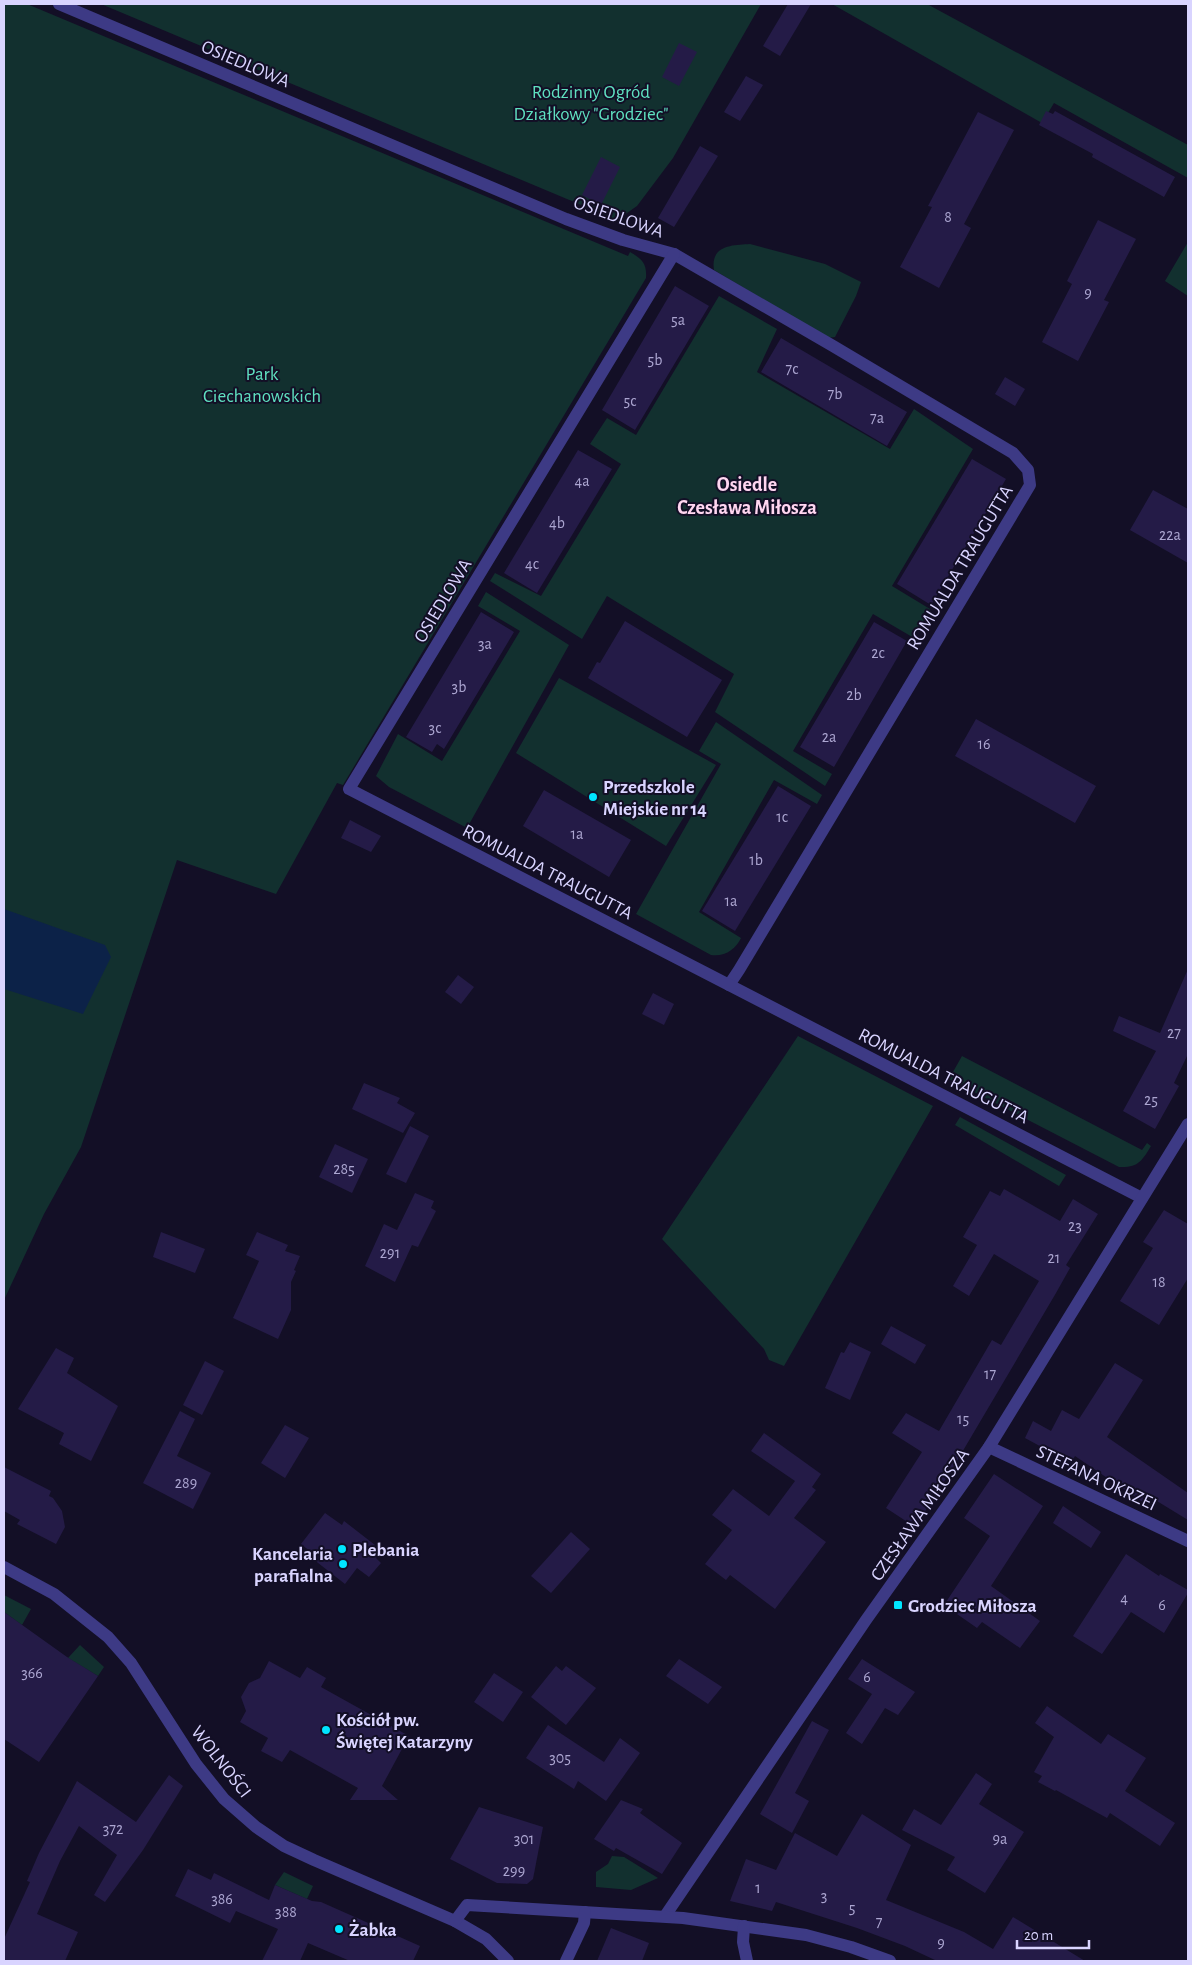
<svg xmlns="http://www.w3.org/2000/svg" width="1192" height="1965" viewBox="0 0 1192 1965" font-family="'Alegreya Sans',sans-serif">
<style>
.green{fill:#12302f}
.water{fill:#0c2248}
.building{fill:#241b47}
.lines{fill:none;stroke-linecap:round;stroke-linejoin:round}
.minor{stroke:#3d3a85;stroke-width:12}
.poi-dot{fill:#00e5ff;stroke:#130f26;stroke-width:2}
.labels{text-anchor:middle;stroke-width:4;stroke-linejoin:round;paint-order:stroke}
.number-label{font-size:16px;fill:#aca6d1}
.street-label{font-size:19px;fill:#d9d4ff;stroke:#130f26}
.park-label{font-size:19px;fill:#5fe0c0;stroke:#130f26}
.poi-label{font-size:19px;font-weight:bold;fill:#d9d4ff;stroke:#130f26;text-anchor:start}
.neighbourhood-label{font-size:20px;font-weight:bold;fill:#ffd6f0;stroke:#130f26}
</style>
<rect width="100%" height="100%" fill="#130f26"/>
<g class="green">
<path d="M4,4H27L628,256L630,252C642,259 647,263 646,278L343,785L337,783L276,894L177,860L81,1147L44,1214L4,1300Z"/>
<path d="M101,4H761L673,158L637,206L617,220Z"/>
<path d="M832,4H927L1188,145V178L1054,103L1042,123Z"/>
<path d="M1188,242V296L1165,281Z"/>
<path d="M750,244L825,264L861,282L856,296L835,337L827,338L714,270C710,245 733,245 750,244Z"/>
<path d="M719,296L777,329L757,372L890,449L914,409L973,449L892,586L930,609L914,638L873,614L793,751L832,774L825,786L715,712L734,674L607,596L582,639L490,581L495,573L541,596L621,464L590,444L607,418L636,435Z"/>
<path d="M486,592L569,645L467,828L389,787L376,776L398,734L442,761L520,631L478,606Z"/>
<path d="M559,678L716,765L666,846L516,753Z"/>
<path d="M716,722L822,795L817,804L774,780L699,912L741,938C736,949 725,957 711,955L636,914L721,764L699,751Z"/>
<path d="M798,1036L933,1106L784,1366L769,1360L764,1349L662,1239Z"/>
<path d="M962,1056L1142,1150L1147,1143L1151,1146C1142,1161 1138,1168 1119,1167L949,1079Z"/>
<path d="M960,1117L1066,1175L1059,1186L955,1125Z"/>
<path d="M4,1595L31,1609L22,1625L4,1612Z"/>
<path d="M80,1645L104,1667L98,1676L68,1658Z"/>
<path d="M612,1856L624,1857L658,1878L631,1890L596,1887V1872L608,1864Z"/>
<path d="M284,1872L313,1886L307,1899L275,1885Z"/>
</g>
<path class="water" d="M4,909L105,945L111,957L83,1014L4,989Z"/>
<g class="building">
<path d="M788,4H811L780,56L763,46Z"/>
<path d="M679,43L697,52L679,86L662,77Z"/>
<path d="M746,76L763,85L740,121L724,112Z"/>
<path d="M1046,111L1053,114L1055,111L1175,177L1164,197L1092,157L1093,154L1039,125Z"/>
<path d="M978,112L1014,130L964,224L971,228L939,288L900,267L932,207L928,206Z"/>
<path d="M700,146L718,156L674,227L658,218Z"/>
<path d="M601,157L620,167L601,205L582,195Z"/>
<path d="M1098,220L1136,239L1104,300L1109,302L1078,361L1042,342L1072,284L1067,281Z"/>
<path d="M675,286L709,306L635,430L602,410Z"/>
<path d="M781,338L907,412L887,446L761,372Z"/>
<path d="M1005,377L1025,389L1015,406L995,394Z"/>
<path d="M578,450L612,469L537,593L504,573Z"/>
<path d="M972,459L1006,479L931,605L897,584Z"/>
<path d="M1153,490L1188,509V563L1130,530Z"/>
<path d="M481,612L514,632L444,749L437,744L432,752L406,737Z"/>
<path d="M625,621L722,680L687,737L588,678L597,662L600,663Z"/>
<path d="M874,622L907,641L834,767L800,747Z"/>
<path d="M976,719L1096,786L1075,823L955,756Z"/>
<path d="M778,786L811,806L735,931L702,911Z"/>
<path d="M544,790L631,840L609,877L523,826Z"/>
<path d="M350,820L381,836L371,852L341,838Z"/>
<path d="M1188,969V1054L1174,1083L1179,1086L1155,1129L1123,1111L1156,1051L1113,1031L1119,1016L1160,1033Z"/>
<path d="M458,975L474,987L461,1004L445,992Z"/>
<path d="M653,993L674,1004L664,1025L642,1014Z"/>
<path d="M364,1083L400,1098L397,1103L415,1113L403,1133L352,1109Z"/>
<path d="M410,1126L429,1136L406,1183L386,1174Z"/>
<path d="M335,1144L368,1159L352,1193L319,1177Z"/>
<path d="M1004,1189L1060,1221L1073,1199L1098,1214L1066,1265L1070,1268L1056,1293L951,1471L915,1527L886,1508L922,1452L892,1433L906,1413L939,1431L992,1340L1001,1345L1039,1281L994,1254L969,1296L953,1286L977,1245L963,1237L990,1191L1000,1196Z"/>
<path d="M415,1193L434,1201L431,1208L436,1211L418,1247L412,1245L395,1282L365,1266L384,1224L397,1230Z"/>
<path d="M1164,1210L1188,1224V1278L1159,1325L1120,1301L1153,1248L1143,1242Z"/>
<path d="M161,1232L205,1249L195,1273L153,1257Z"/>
<path d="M257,1232L288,1245L285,1251L300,1256L294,1270L296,1271L291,1282V1310L278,1339L233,1318L259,1261L246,1255Z"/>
<path d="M891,1326L926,1345L915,1364L881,1344Z"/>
<path d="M850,1342L871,1352L850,1400L825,1388L841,1352L844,1353Z"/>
<path d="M56,1348L74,1358L67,1373L118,1406L91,1461L59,1444L64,1433L18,1409Z"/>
<path d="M205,1361L224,1371L202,1415L183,1405Z"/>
<path d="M1115,1363L1143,1380L1107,1437L1188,1493V1520L1152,1498L1147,1505L1075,1456L1071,1463L1025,1438L1033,1421L1051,1431L1062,1410L1079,1419Z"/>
<path d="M180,1411L195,1419L177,1456L211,1473L193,1509L143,1483Z"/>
<path d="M285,1425L309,1438L285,1478L261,1463Z"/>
<path d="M764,1433L821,1474L812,1487L816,1490L794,1518L826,1542L775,1609L730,1575L726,1580L705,1564L732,1530L712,1515L733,1489L769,1516L795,1481L751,1451Z"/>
<path d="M4,1467L51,1491L49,1496L53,1498L62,1511L65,1527L56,1544L17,1524L20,1520L4,1511Z"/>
<path d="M994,1474L1043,1506L991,1586L1040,1621L1020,1648L982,1622L977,1628L944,1605L990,1536L964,1518Z"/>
<path d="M1063,1506L1101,1532L1091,1548L1053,1523Z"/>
<path d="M325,1513L342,1525L344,1521L375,1545L374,1546L381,1552L376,1558L381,1563L369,1577L357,1568L345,1584L313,1559L316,1556L301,1544Z"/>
<path d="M571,1532L590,1549L551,1593L531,1576Z"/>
<path d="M1126,1554L1159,1576L1160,1574L1188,1590V1593L1164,1633L1131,1612L1102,1654L1073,1636Z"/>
<path d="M4,1612L67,1657L98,1676L39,1762L4,1739Z"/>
<path d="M679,1659L722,1687L708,1704L666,1676Z"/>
<path d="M862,1659L915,1692L898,1715L885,1708L862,1744L846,1733L872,1694L848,1679Z"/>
<path d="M269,1661L300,1678L307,1667L326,1678L321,1687L409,1736L382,1786L398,1800H350L358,1788L290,1750L282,1762L261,1751L268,1738L240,1722L246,1711L241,1697L249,1683L260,1678Z"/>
<path d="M556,1666L562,1671L566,1666L596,1688L566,1725L531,1697Z"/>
<path d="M494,1673L523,1692L503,1722L474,1702Z"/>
<path d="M1047,1706L1101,1744L1108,1734L1146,1758L1125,1791L1175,1823L1160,1846L1110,1813L1107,1818L1056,1790L1055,1791L1038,1782L1042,1776L1034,1772L1054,1737L1035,1723Z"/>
<path d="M812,1721L829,1730L795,1793L809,1801L792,1833L760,1814Z"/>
<path d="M548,1725L604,1762L620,1738L640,1753L606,1801L578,1781L574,1789L526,1758Z"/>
<path d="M976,1773L992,1784L979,1804L1024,1832L985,1893L947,1870L955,1857L902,1830L914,1809L941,1825Z"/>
<path d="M169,1775L183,1786L143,1850L105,1902L94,1895L117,1855L79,1826L60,1861L37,1914L78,1932L65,1961H4V1939L30,1882L27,1881L39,1853L77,1781L136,1822Z"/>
<path d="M621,1800L643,1809L640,1813L682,1843L662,1874L616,1848L614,1851L594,1839Z"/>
<path d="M479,1807L543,1827L533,1879L527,1884L497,1883L450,1859Z"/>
<path d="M862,1814L911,1845L886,1900L964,1932L993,1949L1013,1917L1085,1961H937L905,1946L857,1928L776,1902L772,1911L730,1901L746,1859L776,1870L795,1833L837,1856Z"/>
<path d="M188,1869L211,1880L214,1873L269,1900L275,1885L312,1901L321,1902L420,1946L413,1961H350L308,1943L300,1961H262L278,1929L236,1911L230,1923L175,1896Z"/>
<path d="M611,1928L649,1943L642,1961H597Z"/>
</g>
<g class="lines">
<g class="minor">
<path d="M59,4L566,219L623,240L674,254L833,346L1013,453L1028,470L1030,485L739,970L729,985"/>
<path d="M674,254L349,789L1142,1198"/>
<path d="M989,1447L1188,1541"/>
<path d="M4,1567L54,1594L108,1637L131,1663L196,1764L224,1799L256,1827L284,1846L314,1860L455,1921L486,1939L508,1961"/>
<path d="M665,1916L866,1620L989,1447L1188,1124"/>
<path d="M455,1921L467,1905L683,1918L806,1935L851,1947L890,1961"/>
<path d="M744,1926L743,1942L747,1961"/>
<path d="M566,1961L584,1923L585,1912"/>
</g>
</g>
<g class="poi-dot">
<circle cx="593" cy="797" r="5"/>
<circle cx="342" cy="1549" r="5"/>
<circle cx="343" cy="1564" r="5"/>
<rect x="893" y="1600" width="10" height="10" rx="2.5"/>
<circle cx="326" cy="1730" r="5"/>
<circle cx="339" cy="1929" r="5"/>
</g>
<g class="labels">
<g class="number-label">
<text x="948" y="222">8</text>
<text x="1088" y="298">9</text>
<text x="678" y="325">5a</text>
<text x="655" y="365">5b</text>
<text x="792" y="374">7c</text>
<text x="835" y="399">7b</text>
<text x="630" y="406">5c</text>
<text x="877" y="423">7a</text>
<text x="582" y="486">4a</text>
<text x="557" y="528">4b</text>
<text x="1170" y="540">22a</text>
<text x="532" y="569">4c</text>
<text x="485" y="649">3a</text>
<text x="878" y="658">2c</text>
<text x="459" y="692">3b</text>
<text x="854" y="700">2b</text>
<text x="435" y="733">3c</text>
<text x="829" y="742">2a</text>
<text x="984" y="749">16</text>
<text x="782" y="822">1c</text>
<text x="577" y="839">1a</text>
<text x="756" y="865">1b</text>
<text x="731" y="906">1a</text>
<text x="1174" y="1038">27</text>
<text x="1151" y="1105">25</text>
<text x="344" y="1174">285</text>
<text x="1075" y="1231">23</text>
<text x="390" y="1258">291</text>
<text x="1054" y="1263">21</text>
<text x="1159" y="1287">18</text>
<text x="990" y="1379">17</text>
<text x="963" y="1424">15</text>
<text x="186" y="1488">289</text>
<text x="1124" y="1603">4</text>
<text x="1162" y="1610">6</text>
<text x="32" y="1678">366</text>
<text x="867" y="1682">6</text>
<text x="560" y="1763">305</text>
<text x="113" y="1834">372</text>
<text x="524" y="1844">301</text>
<text x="1000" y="1844">9a</text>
<text x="514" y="1876">299</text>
<text x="758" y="1893">1</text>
<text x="824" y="1901">3</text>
<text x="222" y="1904">386</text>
<text x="852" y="1913">5</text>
<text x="286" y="1917">388</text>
<text x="879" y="1927">7</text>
<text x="941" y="1948">9</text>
</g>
<g class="street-label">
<text transform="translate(246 63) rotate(23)" y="7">OSIEDLOWA</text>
<text transform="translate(619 216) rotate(19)" y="7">OSIEDLOWA</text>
<text transform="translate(959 567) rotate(-59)" y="7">ROMUALDA TRAUGUTTA</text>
<text transform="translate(442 600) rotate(-59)" y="7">OSIEDLOWA</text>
<text transform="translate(548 871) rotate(27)" y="7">ROMUALDA TRAUGUTTA</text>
<text transform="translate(944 1075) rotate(27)" y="7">ROMUALDA TRAUGUTTA</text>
<text transform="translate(1097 1477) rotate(25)" y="7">STEFANA OKRZEI</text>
<text transform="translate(919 1514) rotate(-55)" y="7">CZESŁAWA MIŁOSZA</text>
<text transform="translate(222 1761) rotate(52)" y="7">WOLNOŚCI</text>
</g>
<g class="park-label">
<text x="591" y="98">Rodzinny Ogród<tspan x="591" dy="22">Działkowy "Grodziec"</tspan></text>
<text x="262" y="380">Park<tspan x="262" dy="22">Ciechanowskich</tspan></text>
</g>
<g class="poi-label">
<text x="603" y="793">Przedszkole<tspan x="603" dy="22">Miejskie nr 14</tspan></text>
<text x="352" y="1556">Plebania</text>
<text x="333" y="1560" text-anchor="end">Kancelaria<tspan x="333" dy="22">parafialna</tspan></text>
<text x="908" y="1612">Grodziec Miłosza</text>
<text x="336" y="1726">Kościół pw.<tspan x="336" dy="22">Świętej Katarzyny</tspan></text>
<text x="349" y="1936">Żabka</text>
</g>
<g class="neighbourhood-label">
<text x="747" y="491">Osiedle<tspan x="747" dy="23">Czesława Miłosza</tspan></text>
</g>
</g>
<rect width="1192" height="1965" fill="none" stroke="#d9d4ff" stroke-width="10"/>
<path d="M1017 1940v8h72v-8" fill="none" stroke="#d9d4ff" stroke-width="2.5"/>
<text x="1024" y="1940" font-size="15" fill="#d9d4ff" stroke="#130f26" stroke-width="4" paint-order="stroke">20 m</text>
</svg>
